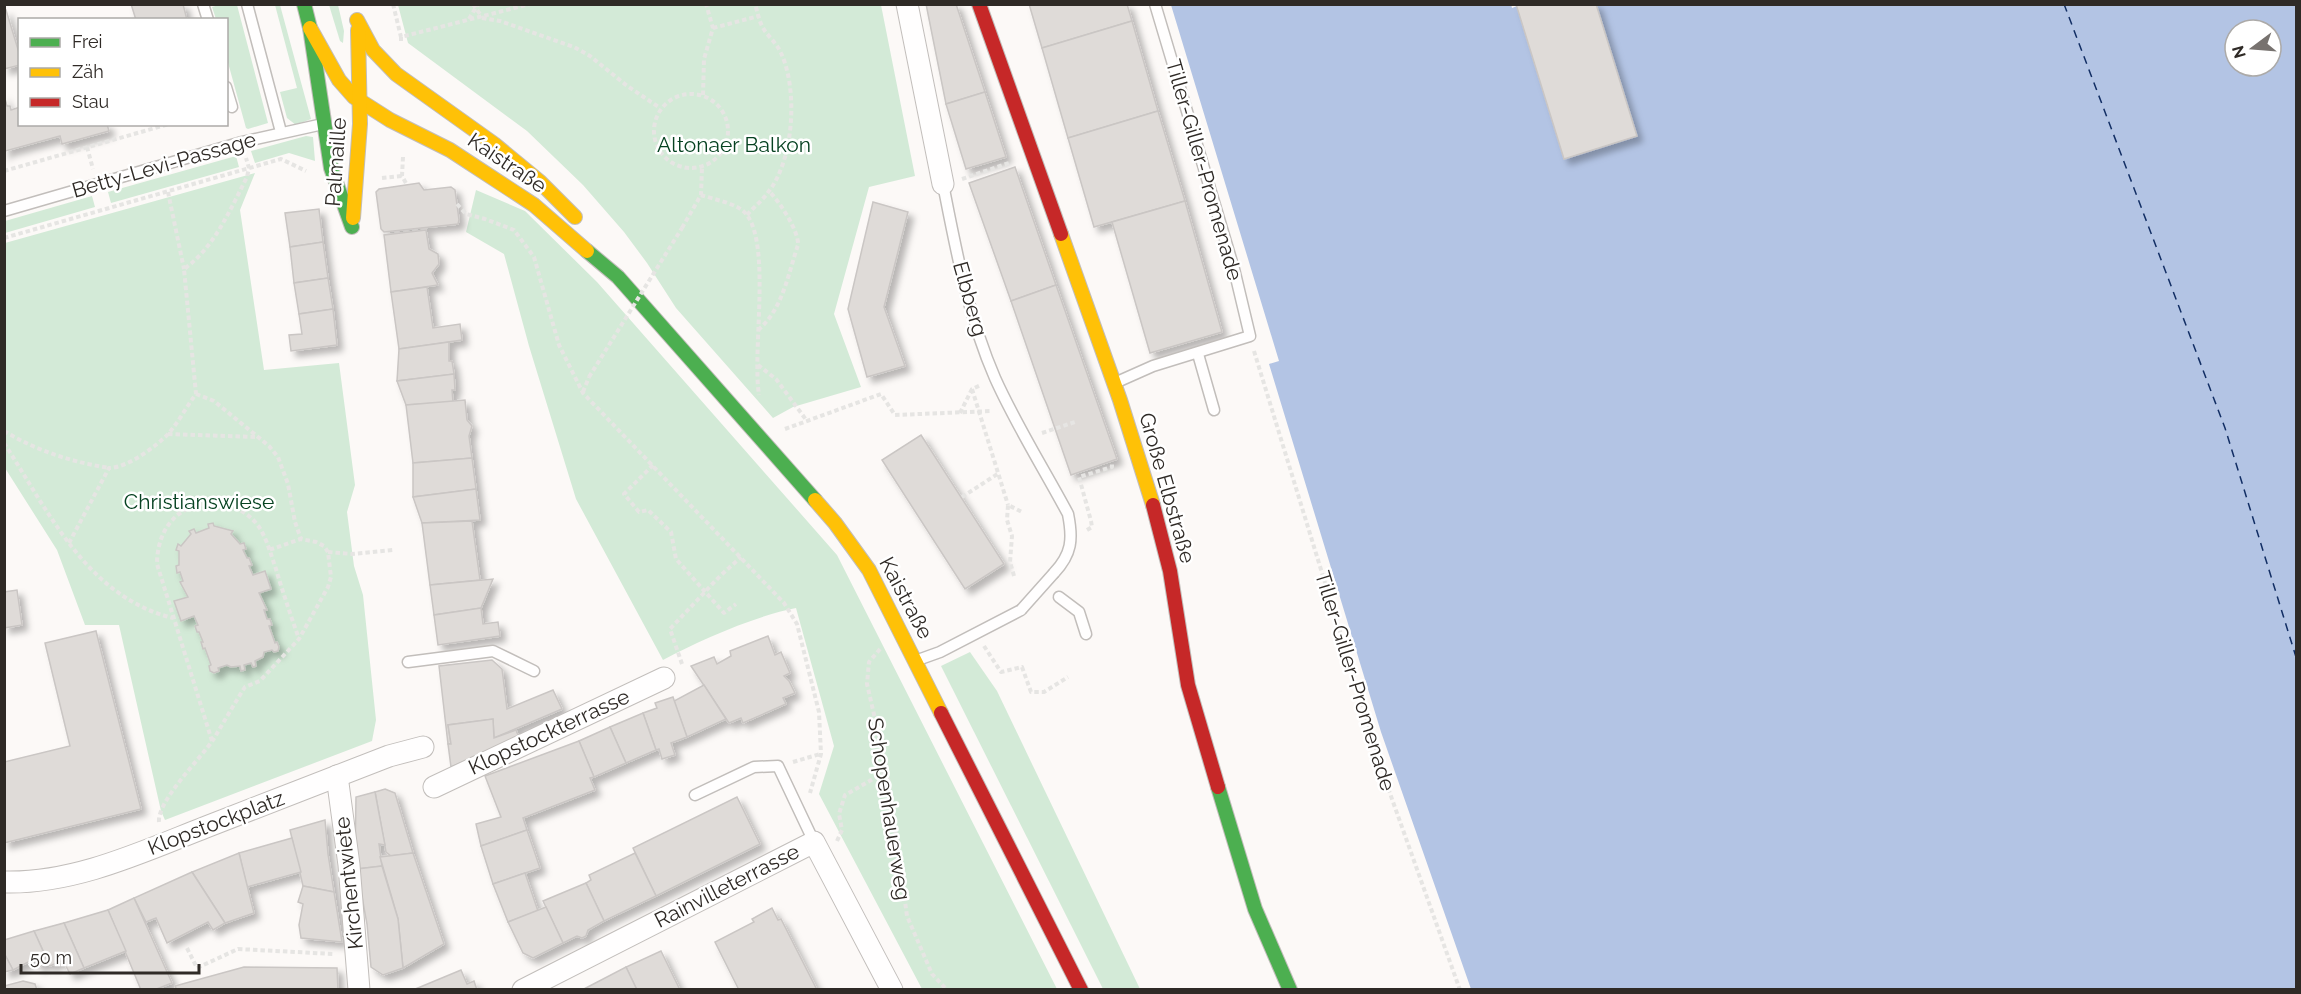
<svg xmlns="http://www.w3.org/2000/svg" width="2301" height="994" viewBox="0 0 2301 994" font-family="Raleway,sans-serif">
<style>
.green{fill:#d3ead7}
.water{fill:#b3c4e4;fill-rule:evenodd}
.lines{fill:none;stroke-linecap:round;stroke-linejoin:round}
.ferry{stroke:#122e64;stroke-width:1.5;stroke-dasharray:8 6;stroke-linecap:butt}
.building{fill:#dfdbd8;stroke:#cac6c4;stroke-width:1.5;filter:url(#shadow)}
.lane-casing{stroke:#c2bebb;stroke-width:13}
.street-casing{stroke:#c2bebb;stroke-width:23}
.fast-casing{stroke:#c2bebb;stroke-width:16}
.slow-casing{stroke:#c2bebb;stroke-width:16}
.jam-casing{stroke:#c2bebb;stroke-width:16}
.path{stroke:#e6e5e3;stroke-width:4;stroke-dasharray:4.5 3;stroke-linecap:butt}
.lane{stroke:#fffefe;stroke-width:10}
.street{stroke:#fffefe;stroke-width:21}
.fast{stroke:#4caf50;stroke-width:14}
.slow{stroke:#ffc107;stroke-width:14}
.jam{stroke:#c62828;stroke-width:14}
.lane-bridge-casing{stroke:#c2bebb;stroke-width:13;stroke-linecap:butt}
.path-bridge{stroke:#e6e5e3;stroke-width:4;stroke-dasharray:4.5 3;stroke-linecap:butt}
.lane-bridge{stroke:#fffefe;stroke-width:10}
.labels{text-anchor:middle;stroke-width:5;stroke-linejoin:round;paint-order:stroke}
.park-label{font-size:21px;fill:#064221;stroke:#fff}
.street-label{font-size:21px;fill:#2f2a26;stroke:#fff}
</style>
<defs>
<filter id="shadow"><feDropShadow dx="5.5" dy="5.5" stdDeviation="3" flood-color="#0004"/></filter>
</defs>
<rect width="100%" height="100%" fill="#fcf9f7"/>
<g class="green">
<path d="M222,4L237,5L268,123L248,129L246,128L227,59L226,20L216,19L212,7Z"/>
<path d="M275,5H280L311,119L296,125L287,118L280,92L297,88Z"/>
<path d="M329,5H338L344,31L343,43L340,41Z"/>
<path d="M398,5H881L915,176L869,187L834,314L861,387L793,407L773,418L676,308L647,263L624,232L583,185L527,131L408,43Z"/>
<path d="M306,136L313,137L315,161L289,153L255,163L251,151Z"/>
<path d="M236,156L239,167L111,203L108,192Z"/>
<path d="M255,173L240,210L264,370L339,363L355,485L347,512L354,566L363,595L376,720L372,741L165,820L161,811L119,625H85L57,550L5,468V243Z"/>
<path d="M476,190L525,211L597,282L837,555L1057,989H922L819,794L834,746L796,608C755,616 700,640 663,660L576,499L529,346L504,254L466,232Z"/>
<path d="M92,196L95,207L5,233V221Z"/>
<path d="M970,652L997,691L1140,989H1103L941,666Z"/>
</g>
<path class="water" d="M1511,4L1512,8L1522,4L2296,5V989H1471L1381,732L1269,364L1279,361L1171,5ZM2235,30H2271V66H2235Z"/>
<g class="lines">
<path class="ferry" d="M2064,4L2225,428L2296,657"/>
</g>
<g class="building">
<path d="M131,4H183L187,20H136Z"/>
<path d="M926,4H956L985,92L946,104Z"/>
<path d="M1029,4H1127L1132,21L1042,48Z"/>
<path d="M1516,4H1596L1637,136L1564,159Z"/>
<path d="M6,10L20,56V65L4,69V11Z"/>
<path d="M1132,21L1158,111L1068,138L1042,48Z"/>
<path d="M985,92L1006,157L966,169L946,104Z"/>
<path d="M4,95L7,106H10L11,110L20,107V124H107L109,131L62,144L60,136L5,151L4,155Z"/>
<path d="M1158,111L1185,201L1094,227L1068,138Z"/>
<path d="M1015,167L1056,285L1011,301L969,183Z"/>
<path d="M419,183L424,190L451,187L455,190L459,220L458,224L384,232L381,229L376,192L379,189Z"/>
<path d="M1185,201L1222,332L1150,353L1112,222Z"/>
<path d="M873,202L908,212L884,307L905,366L867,377L848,309Z"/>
<path d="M319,209L323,242L290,247L285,213Z"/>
<path d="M426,230L429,249L438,254L439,264L432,273L438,285L391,292L384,235Z"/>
<path d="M323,242L328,278L294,283L290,247Z"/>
<path d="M328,278L333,309L299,314L294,283Z"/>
<path d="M1056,285L1117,459L1071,475L1011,301Z"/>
<path d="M427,287L433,328L460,324L462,340L399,349L391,292Z"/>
<path d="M333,309L337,345L291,351L289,335L302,334L299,314Z"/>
<path d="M449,342V361H452L454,374L397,381L399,349Z"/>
<path d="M454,374L455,390H452L453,402L406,405L397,381Z"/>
<path d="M465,400L467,420L472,426L469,436L472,458L413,463L406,405Z"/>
<path d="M921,435L1004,564L965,589L882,460Z"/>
<path d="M472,458L476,489L413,497V463Z"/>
<path d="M476,489L480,520L422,523L413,497Z"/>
<path d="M472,521L480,580L430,585L422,523Z"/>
<path d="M213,523L214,526L233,531L231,534L240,544L244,543L246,549L243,550L247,558H249L252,565L249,566L253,575L265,571L271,589L259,593L267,610H264L267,619H270L272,625L269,626L275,643L277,642L279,647L278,651L274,652L272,650L264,652L263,657L255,661L256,666L253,667L251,663L244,665L245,670L241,671L240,666L231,667L227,665L218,668L219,671L214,673L210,671L209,666L211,665L205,648L203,649L201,642H203L199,632H197L195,626L198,625L194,616L181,621L174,601L188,597L180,582L183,581L180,572L177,573L176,566L179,565V551L176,550L178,544L181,546L191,534L189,531L194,529L196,533L209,528L208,524Z"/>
<path d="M493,579L481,608L434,615L430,585Z"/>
<path d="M17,590L22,625L4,628V592Z"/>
<path d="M481,608L483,624L498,622L500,636L438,645L434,615Z"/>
<path d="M96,631L141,809L4,843V762L70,746L45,643Z"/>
<path d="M768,636L775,655L781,652L790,673L784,676L789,681L795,693L783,698L786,704L743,723L741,718L729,723L691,666L714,657L717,664L731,656L730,651Z"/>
<path d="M492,660L502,669L507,709L553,690L562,709L494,738L493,719L448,725L451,744H448L439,666Z"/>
<path d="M704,685L726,719L687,737L674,701Z"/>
<path d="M673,697L687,737L671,743L675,755L662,759L659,749L656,750L643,713L657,708L655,703Z"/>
<path d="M643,713L656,750L626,763L610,727Z"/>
<path d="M493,719L494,738L516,730L519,738L451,767L448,744H451L448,725Z"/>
<path d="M610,727L626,763L594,777L579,741Z"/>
<path d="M579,741L594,777L590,778L595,790L523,818L527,830L481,846L476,824L501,817L485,776Z"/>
<path d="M385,789L395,793L413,853L391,856L386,852L375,792Z"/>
<path d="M375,792L385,845L379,844L382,866L357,869L355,859L356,797Z"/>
<path d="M737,797L760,844L656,896L633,848Z"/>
<path d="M325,820L328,854L334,892L303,886L290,830Z"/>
<path d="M527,830L540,868L493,884L481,846Z"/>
<path d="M292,838L301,872L247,887L239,853Z"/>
<path d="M239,853L254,913L225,923L192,872Z"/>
<path d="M413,853L444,944L403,968L398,919L380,857Z"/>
<path d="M635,853L656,896L604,921L586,883L591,880L589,875Z"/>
<path d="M382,866L398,919L403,968L383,975L371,967L367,924L357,869Z"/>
<path d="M192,872L225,923L213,930L208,922L167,943L156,918L146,922L134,898Z"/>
<path d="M525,873L538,911L508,922L493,884Z"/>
<path d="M586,883L604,921L588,930L586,936L582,938L577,936L563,943L543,901Z"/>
<path d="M303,886L334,892L342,942L301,938L299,925L303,904L298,902Z"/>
<path d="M134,898L172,983L154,990H141L108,910Z"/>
<path d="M546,907L563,943L533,958L523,953L508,922Z"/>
<path d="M772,908L778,920L781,919L817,990H739L715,942L754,922L752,919Z"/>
<path d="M108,910L126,951L84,968L64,923Z"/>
<path d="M64,923L84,968L70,974L63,960L50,966L34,931Z"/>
<path d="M34,931L48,962L39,967L34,959L13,970L4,953V940Z"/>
<path d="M661,951L680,990H637L626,967Z"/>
<path d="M4,953L13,970L4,972Z"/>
<path d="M244,967L337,968L338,990H177L175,986Z"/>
<path d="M626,967L637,990H582Z"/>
<path d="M461,970L467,984L474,981L477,990H413Z"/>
<path d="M23,981L35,984L37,990H4V986Z"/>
</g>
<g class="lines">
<g class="lane-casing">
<g id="lane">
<path d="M203,4L208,20"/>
<path d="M247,4L281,132"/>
<path d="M226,87L232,107"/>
<path d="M943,184C956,250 968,316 995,378C1016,425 1044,469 1068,514C1073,539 1072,554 1054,573"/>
<path d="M4,211L242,142L323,124"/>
<path d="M1198,354L1214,410"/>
<path d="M1117,382L1153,366L1250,336L1234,269L1155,4"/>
<path d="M1059,597L1079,612L1086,634"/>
<path d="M915,661L940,652L1021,610"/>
<path d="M408,662L493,651L534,671"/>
<path d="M695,795L754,767L778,766L814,842"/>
</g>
</g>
<g class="street-casing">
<g id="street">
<path d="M907,4L943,184"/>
<path d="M337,776L349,865L359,990"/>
<path d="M434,787L664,678"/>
<path d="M4,882C74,884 142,852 206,827C267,803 328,780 389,756L423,747"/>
<path d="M523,990L814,842L892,990"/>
</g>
</g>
<g class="fast-casing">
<g id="fast">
<path d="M304,4L310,28L331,168L352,227"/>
<path d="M587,251L618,277L815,500"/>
<path d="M1218,787L1255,909L1290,990"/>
</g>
</g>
<g class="slow-casing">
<g id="slow">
<path d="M357,20L373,50L396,74L494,144L540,182L575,217"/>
<path d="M310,28L339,80L354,97L390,120L450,150L534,205L587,251"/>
<path d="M353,218L360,124L358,30"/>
<path d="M1061,234L1120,400L1153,505"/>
<path d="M815,500L835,523L869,570L941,713"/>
</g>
</g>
<g class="jam-casing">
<g id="jam">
<path d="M979,4L1061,234"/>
<path d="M1153,505L1170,571L1188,685L1218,787"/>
<path d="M941,713L1081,990"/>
</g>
</g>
<g class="path">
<path d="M393,4L401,37"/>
<path d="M473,4L482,17"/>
<path d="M482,18L500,21L574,47L590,56L626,85L660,108"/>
<path d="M469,19L478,4"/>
<path d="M713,28L759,16"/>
<path d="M401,41V37L530,4"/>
<circle cx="691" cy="131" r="37"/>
<path d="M703,95L704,59L713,28L706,4"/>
<path d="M87,147L93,169"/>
<path d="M403,157L402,176L407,185"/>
<path d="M4,171L169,124"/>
<path d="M382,178L402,176"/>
<path d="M962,179L1009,163"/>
<path d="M168,192L184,269"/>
<path d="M701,195C715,200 738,203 747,215C771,248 752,351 759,395"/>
<path d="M457,204L466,214L485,219L514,230L534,257L559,345L583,393L784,603L797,624L819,712L821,754L810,793"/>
<path d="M747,215C754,207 763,200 769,191C794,159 798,89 781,53C777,44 770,38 765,31C759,23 758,13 755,4"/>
<path d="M682,228L701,195L702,167"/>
<path d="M4,238L281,159L306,171"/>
<path d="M758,330C783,309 788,274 798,245C799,231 779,201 769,191"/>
<path d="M1254,351L1387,785L1460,990"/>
<path d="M758,365L776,379L807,421"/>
<path d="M972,389L1008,505"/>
<path d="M583,392L589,377"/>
<path d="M196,394L214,401L269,446L278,457L288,484L295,522L301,539"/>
<path d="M960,413L972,389L981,385"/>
<path d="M785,429L881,394L895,415L992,411"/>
<path d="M4,431C37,451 72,462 109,468"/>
<path d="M1042,433L1075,422"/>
<path d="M168,434L256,437"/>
<path d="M4,443C49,512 87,597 173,618"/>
<path d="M653,465L624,494L639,512L648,510L671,532L676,559L724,613L736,604"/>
<path d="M962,497L999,473"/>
<path d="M1087,530L1092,527L1091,521L1079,477L1112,467V464"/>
<path d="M69,543L109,468C127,468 157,446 169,433C179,421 187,406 196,394L184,269C214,248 230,210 247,177L249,168L246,158"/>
<path d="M328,552L352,554L393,550"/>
<path d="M1014,576L1010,562L1012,536L1007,520L1008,505L1022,512"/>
<path d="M984,646L1001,672L1022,667L1031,692H1044L1068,677"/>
<path d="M880,649L869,662L867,684L887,771L907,916L932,974L947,990"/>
<path d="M682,664L670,629L720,576L741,557"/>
<path d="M212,741L157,564C157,543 165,521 185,510C210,497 242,503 259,527C267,539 271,555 276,569C283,593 291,616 299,639"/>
<path d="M793,762L820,754"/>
<path d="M159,822C157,801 201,758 213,740C224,722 234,704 245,687L260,681L299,639L328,587L331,577L328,552L324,546L316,542L301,539L269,550"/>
<path d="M837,841L842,830L839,814L845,795L887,771"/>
<path d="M187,948L197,968L238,949L334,954"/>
</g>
<use href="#lane" class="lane"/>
<use href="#street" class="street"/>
<use href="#fast" class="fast"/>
<use href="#slow" class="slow"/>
<use href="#jam" class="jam"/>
<g class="lane-bridge-casing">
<path id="lane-bridge" d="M1021,610L1054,573"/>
</g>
<path class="path-bridge" d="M589,377L682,228"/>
<use href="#lane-bridge" class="lane-bridge"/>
</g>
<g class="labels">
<g class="park-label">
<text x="734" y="152">Altonaer Balkon</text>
<text x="199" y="509">Christianswiese</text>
</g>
<g class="street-label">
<text transform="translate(336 162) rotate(-86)" y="7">Palmaille</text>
<text transform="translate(507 163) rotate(34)" y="7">Kaistraße</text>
<text transform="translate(164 165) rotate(-16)" y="7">Betty-Levi-Passage</text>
<text transform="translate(1204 170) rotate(74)" y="7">Tiller-Giller-Promenade</text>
<text transform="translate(970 299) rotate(74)" y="7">Elbberg</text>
<text transform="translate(1167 488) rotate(74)" y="7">Große Elbstraße</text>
<text transform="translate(906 598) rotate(62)" y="7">Kaistraße</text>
<text transform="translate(1355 681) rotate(73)" y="7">Tiller-Giller-Promenade</text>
<text transform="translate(549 732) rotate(-25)" y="7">Klopstockterrasse</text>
<text transform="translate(889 809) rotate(81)" y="7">Schopenhauerweg</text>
<text transform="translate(216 823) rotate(-21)" y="7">Klopstockplatz</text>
<text transform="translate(349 883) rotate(-96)" y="7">Kirchentwiete</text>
<text transform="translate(727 886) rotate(-27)" y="7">Rainvilleterrasse</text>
</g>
</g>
<rect width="2301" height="994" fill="none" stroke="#2f2a26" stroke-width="12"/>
<rect x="18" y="18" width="210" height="108" fill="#ffffff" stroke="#acaaa8" stroke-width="1.5"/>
<rect x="30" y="38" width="30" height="9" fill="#4caf50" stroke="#acaaa8" stroke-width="1.5"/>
<text x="72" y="48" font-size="18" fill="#2f2a26">Frei</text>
<rect x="30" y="68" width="30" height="9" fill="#ffc107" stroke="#acaaa8" stroke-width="1.5"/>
<text x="72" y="78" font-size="18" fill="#2f2a26">Zäh</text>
<rect x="30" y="98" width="30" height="9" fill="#c62828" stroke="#acaaa8" stroke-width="1.5"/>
<text x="72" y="108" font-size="18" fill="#2f2a26">Stau</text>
<g transform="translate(2253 48) rotate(254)"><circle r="28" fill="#ffffff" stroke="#acaaa8" stroke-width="1.5"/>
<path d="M0-4.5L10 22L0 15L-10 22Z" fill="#77726f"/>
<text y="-9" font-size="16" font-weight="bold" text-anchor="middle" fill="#2f2a26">N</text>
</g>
<path d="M21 964v9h178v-9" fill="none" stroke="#2f2a26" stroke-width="3"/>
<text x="30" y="964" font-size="18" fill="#2f2a26" stroke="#ffffff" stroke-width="4.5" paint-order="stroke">50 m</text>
</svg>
